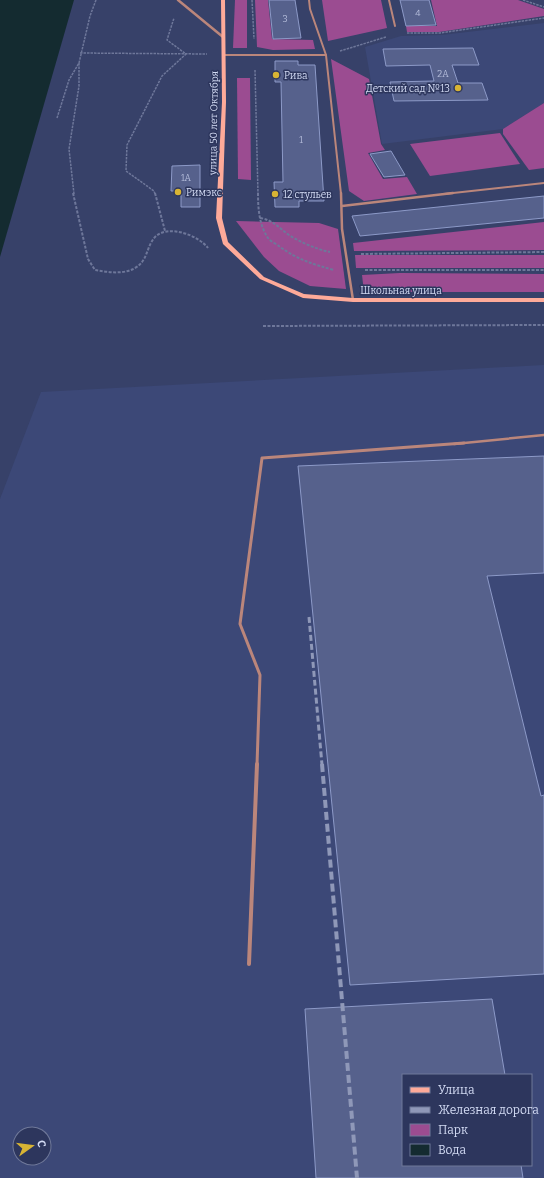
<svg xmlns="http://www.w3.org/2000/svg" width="544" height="1178" viewBox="0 0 544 1178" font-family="Bitter,serif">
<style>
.built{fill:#3c4877;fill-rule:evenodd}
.green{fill:#9b4c91}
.water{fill:#142b30}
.building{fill:#56618c;stroke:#8d9ac8}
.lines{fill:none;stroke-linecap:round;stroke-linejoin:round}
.path-far1{stroke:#6e779a;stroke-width:1.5;stroke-dasharray:2.5 1;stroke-linecap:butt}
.path{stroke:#6e779a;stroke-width:2;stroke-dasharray:3 1.5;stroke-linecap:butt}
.lane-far3{stroke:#bb867b;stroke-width:2}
.lane-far2{stroke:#bb867b;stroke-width:2.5}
.lane-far1{stroke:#bb867b;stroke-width:3}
.lane{stroke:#bb867b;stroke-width:4}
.street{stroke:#bb867b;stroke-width:2.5}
.secondary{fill:#feaa99;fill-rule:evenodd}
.rail-far1{stroke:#8f98b8;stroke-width:3;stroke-dasharray:6 3;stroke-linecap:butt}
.rail{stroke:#8f98b8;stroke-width:4;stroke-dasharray:8 4;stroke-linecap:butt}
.poi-dot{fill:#d8b434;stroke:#2d365d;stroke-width:1.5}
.labels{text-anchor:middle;stroke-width:3;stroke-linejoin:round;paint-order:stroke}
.far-number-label{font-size:9px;fill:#b4bcda}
.far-poi-label{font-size:10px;fill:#d3dbf4;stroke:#2d365d;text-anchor:start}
.far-street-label{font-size:10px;fill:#d3dbf4;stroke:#2d365d}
</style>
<rect width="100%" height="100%" fill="#374169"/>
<g class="built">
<path d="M544,23V103L503,129L382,144L365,47L401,36L442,35Z"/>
<path d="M544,365V1178H0V499L41,392ZM403,1075H531V1165H403ZM20,1134H44V1158H20Z"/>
</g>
<g class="green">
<path d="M235,0H247V48H233Z"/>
<path d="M255,0H268L272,39L313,40L315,49L273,50L257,47Z"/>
<path d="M322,0H381L387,28L328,41Z"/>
<path d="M431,0H518L544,9V16L439,32H407L406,26H437Z"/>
<path d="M331,59L369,79L381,144L385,150L368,153L383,179L407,177L417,194L364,201L349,191Z"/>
<path d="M237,78H250L251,180L238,179Z"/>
<path d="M544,103V168L529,170L503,134V129Z"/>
<path d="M500,133L520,164L430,176L410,144Z"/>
<path d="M236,221L319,223L338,229L346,289L310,286L279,271L264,257Z"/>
<path d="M544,222V250L354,251L353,243Z"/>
<path d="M355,255H544V268H356Z"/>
<path d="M400,273L544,274V292H364L362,275Z"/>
</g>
<path class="water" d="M0,0H74L0,257Z"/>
<g class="building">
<path d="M269,0H295L301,38L273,39Z"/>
<path d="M400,0H429L436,25L406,26Z"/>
<path d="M473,48L479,65H452L458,83H482L488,100L394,101L390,82L434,81L430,65L386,66L383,49Z"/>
<path d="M275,61H298V65H315L324,201H299V207H275L274,182H283L281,82H275Z"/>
<path d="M391,151L405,175L384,177L370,154Z"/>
<path d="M200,165V207H181V191H171L172,166Z"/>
<path d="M544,196V218L360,236L352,216Z"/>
<path d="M544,456V573L487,576L541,796L544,795V974L350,985L298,466Z"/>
<path d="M492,999L505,1075H403V1165H521L523,1178H316L305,1009Z"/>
</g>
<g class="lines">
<g class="path-far1">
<path d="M252,0L254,39"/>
<path d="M523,0L544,7"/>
<path d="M407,33H440L544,18"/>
<path d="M340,51L386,37"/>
<path d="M80,53L207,54"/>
<path d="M255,70L258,194"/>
<path d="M57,118L69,80L79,63L90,16L96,0"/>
<path d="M74,194L69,149L79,86V63"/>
<path d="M155,194L154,191L126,171L127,145L162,76L186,54L167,40L174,18"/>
</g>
<g class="path">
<path d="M73,193L88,259L95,270C108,272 123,275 135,268C148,261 146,247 155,237C168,224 198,235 208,248"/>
<path d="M155,193L165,231"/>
<path d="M258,193C258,208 259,225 268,238C271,242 277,244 280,247C299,260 312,264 334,270"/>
<path d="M260,218C273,220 279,228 289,235C302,243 316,249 330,252"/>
<path d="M361,254L544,252"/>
<path d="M365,270H544"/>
<path d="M263,326L544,325"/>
</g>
<g class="lane-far3">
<path d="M309,0L310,9L326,55"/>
<path d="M389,0L395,26"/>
<path d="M223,55H326L341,194"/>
<path d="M444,194L544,183"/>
</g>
<g class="lane-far2">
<path d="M341,193L342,229L353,300"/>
<path d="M342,206L453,193"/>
<path d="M454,444L544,435"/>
</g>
<path class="lane-far1" d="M257,765L260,675L240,624L262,458L464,443"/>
<path class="lane" d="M249,964L257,764"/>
<path class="street" d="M178,0L223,37"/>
<path class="secondary" d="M221,0H225L226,102L222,218L228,242L264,277L304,294L353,298H544V302H353L303,298L260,279L223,244L216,218L222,102Z"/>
<path class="rail-far1" d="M309,617L322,765"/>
<path class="rail" d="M322,764L357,1178"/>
</g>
<g class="poi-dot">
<circle cx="276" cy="75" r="4"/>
<circle cx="458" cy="88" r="4"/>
<circle cx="178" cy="192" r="4"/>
<circle cx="275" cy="194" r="4"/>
</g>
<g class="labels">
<g class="far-number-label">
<text x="418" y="16">4</text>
<text x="285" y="22">3</text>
<text x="443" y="77">2А</text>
<text x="301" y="143">1</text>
<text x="186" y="181">1А</text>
</g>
<g class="far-poi-label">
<text x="284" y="79">Рива</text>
<text x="450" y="92" text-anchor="end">Детский сад №13</text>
<text x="186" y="196">Римэкс</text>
<text x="283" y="198">12 стульев</text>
</g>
<g class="far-street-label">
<text transform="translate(213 123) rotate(-89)" y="4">улица 50 лет Октября</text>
<text x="401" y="294">Школьная улица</text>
</g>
</g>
<rect x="402" y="1074" width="130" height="92" fill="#2d365d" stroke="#6f7899"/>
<rect x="410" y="1087" width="20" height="6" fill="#feaa99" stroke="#6f7899"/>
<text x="438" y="1094" font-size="12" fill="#d3dbf4">Улица</text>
<rect x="410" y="1107" width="20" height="6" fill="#8f98b8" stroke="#6f7899"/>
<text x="438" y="1114" font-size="12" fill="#d3dbf4">Железная дорога</text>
<rect x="410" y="1124" width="20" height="12" fill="#9b4c91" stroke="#6f7899"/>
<text x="438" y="1134" font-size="12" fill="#d3dbf4">Парк</text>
<rect x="410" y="1144" width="20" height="12" fill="#142b30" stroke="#6f7899"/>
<text x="438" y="1154" font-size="12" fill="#d3dbf4">Вода</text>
<g transform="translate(32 1146) rotate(76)"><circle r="19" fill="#2d365d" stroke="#6f7899"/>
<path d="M0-3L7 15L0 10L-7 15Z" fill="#d8b434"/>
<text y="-6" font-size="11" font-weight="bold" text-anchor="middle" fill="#d3dbf4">С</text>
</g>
</svg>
